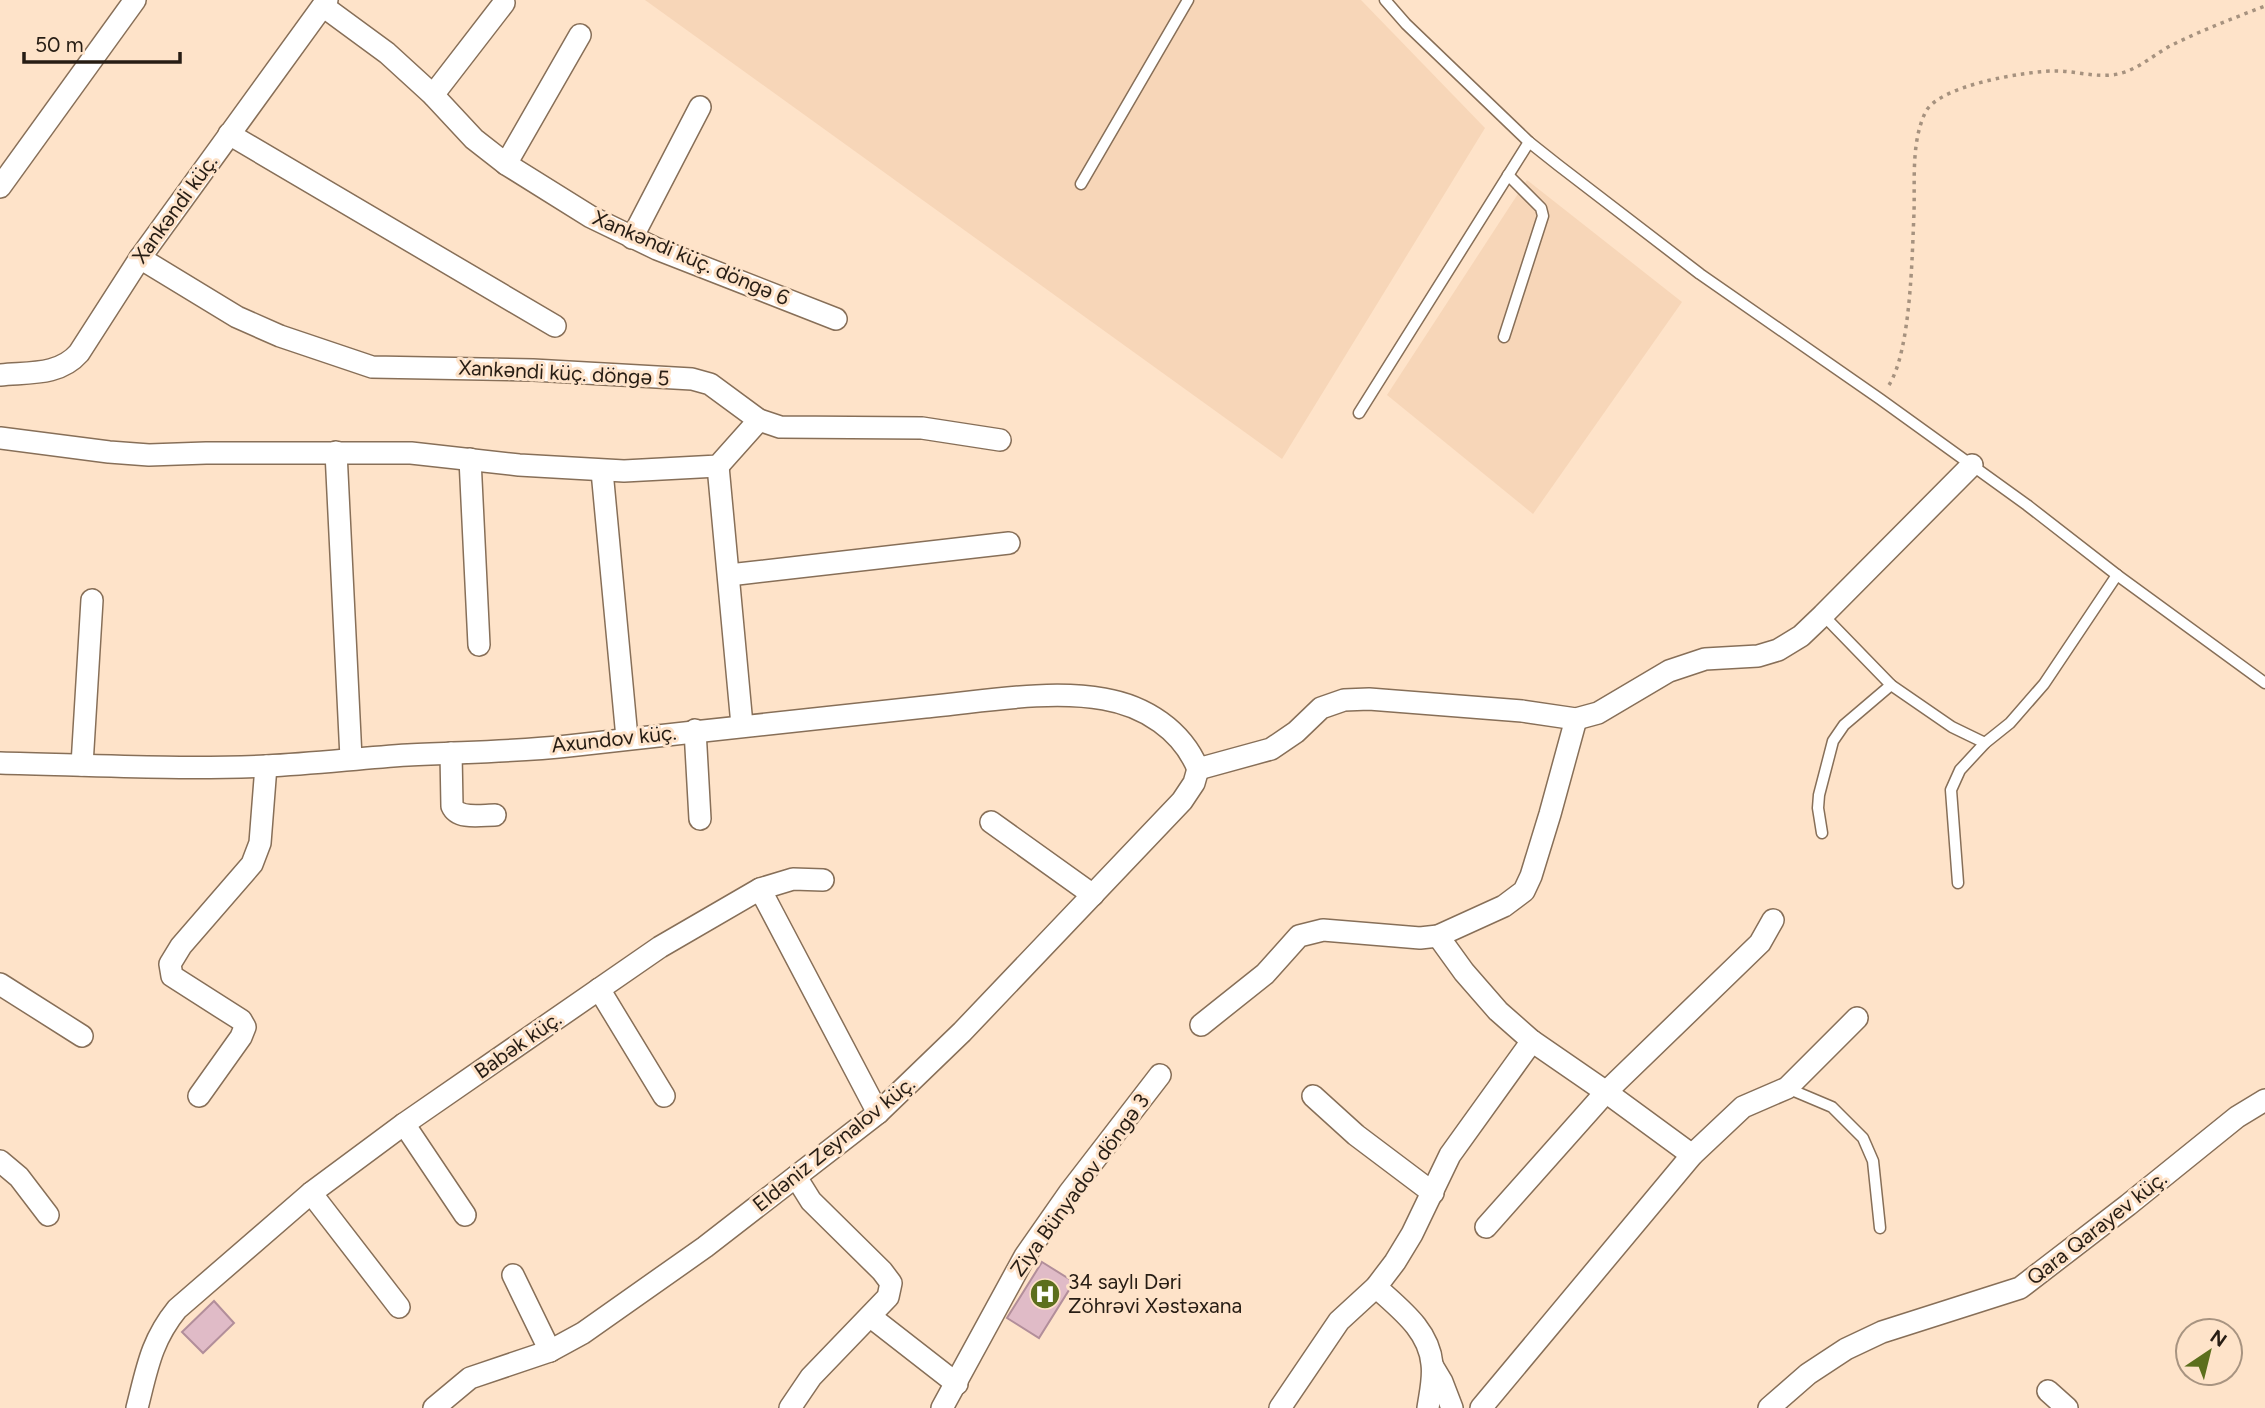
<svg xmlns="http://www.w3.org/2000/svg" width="2265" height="1408" viewBox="0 0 2265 1408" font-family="Figtree,sans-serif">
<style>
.built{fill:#f7d6b8}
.building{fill:#e0bbc7;stroke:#b28e9a;stroke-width:2}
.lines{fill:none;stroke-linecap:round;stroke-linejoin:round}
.service-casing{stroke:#876f58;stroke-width:13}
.minor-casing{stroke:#876f58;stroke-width:24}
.path{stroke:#a6927f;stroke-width:3.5;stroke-dasharray:3.5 5;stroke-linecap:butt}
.service{stroke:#fff;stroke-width:10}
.minor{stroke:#fff;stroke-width:21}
.labels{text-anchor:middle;stroke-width:6;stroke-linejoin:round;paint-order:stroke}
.street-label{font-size:21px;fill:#271d14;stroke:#fee3c9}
.poi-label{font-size:21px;fill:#271d14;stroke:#fee3c9;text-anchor:start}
</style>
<rect width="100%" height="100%" fill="#fee3c9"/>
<g class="built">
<path d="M645,0H1361L1485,128L1282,459Z"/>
<path d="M1527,180L1682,302L1533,514L1387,395Z"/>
</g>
<g class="building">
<path d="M1042,1262L1074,1282L1039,1338L1007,1318Z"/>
<path d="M214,1301L234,1323L203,1353L182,1332Z"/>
</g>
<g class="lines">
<g class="service-casing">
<g id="service">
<path d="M1385,0L1406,24L1529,142L1558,165L1700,274L1880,399L2027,505L2117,575L2265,683"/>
<path d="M1081,184L1188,0"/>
<path d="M1504,337L1543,216L1541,208L1508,175"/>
<path d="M1359,413L1529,142"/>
<path d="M1823,615L1891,685L1952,727L1985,743"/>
<path d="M1822,833L1818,808L1819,795L1833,741L1844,725L1891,685"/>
<path d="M1958,883L1951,790L1960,770L1985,743L2010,723L2044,684L2117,575"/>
<path d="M1787,1088L1832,1107L1863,1138L1873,1161L1880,1228"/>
</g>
</g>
<g class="minor-casing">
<g id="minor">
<path d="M323,6L387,53L433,95L474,139L506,164L591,217L657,249L836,319"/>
<path d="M433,95L504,3"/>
<path d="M229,134L555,326"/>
<path d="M506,164L580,35"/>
<path d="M0,187L135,0"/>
<path d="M632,238L700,107"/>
<path d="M140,258L237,317L280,336L372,367L533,370L692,379L710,384L759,420L780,427L922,428L1000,440"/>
<path d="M0,375C28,372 59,376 79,353L140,258L327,0"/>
<path d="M0,438L109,452L149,455L206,453H411L519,465L624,471L718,466L759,420"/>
<path d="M336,452L351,758"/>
<path d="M470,459L479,645"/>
<path d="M718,466L742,725"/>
<path d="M602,471L627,738"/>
<path d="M729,575L1009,543"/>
<path d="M695,730L700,819"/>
<path d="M451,753L452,806C458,820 482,815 495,815"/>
<path d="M0,763C88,765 178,770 266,766C313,764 360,758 408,755C461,752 515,752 568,746C687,733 806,719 925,707C981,702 1048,689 1104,699C1145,706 1182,730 1198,769"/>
<path d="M82,765L92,600"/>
<path d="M1198,769L1271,749L1296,732L1321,708L1344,700L1369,699L1522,711L1576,719L1598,713L1669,671L1705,659L1758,656L1778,650L1801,636L1823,615L1972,465"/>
<path d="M991,822L1093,895"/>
<path d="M760,889L793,879L823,880"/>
<path d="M1438,936L1464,972L1498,1011L1532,1041L1606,1092L1692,1155"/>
<path d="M0,984L82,1036"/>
<path d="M599,989L664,1096"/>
<path d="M1201,1025L1265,974L1299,936L1323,930L1420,938L1438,936L1504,906L1524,891L1531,876L1550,814L1576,719"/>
<path d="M199,1096L241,1037L245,1027L241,1020L172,976L170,964L181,946L252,864L260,843L266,766"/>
<path d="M1313,1096L1356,1135L1433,1193"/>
<path d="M404,1124L465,1215"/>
<path d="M0,1161L19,1177L48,1215"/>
<path d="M311,1193L399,1307"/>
<path d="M1486,1227L1606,1092L1760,943L1773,920"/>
<path d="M513,1275L550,1351"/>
<path d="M1376,1287C1400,1309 1429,1330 1432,1364C1434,1378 1430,1394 1428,1408"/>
<path d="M871,1317L957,1384"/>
<path d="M1433,1367L1442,1382L1452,1408"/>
<path d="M2048,1391L2067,1408"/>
<path d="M137,1408C147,1369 151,1341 177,1309L311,1193L404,1124L660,947L760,889L878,1113"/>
<path d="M434,1408L470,1378L550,1351L583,1333L705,1247L878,1113L962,1032L1182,801L1194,783L1198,769"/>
<path d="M790,1408L811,1377L888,1297L891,1283L882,1271L811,1201L796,1177"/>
<path d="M942,1408L1025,1256L1069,1193L1160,1075"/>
<path d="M1280,1408L1339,1321L1376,1287L1395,1262L1412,1234L1450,1155L1532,1041"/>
<path d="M1481,1408L1692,1155L1743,1107L1787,1088L1857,1018"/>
<path d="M1769,1408L1808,1374L1846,1349L1882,1332L2020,1288L2128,1205L2237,1117L2265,1100"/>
</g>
</g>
<path class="path" d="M1889,385C1911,350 1912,256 1914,213C1915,181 1911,143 1925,113C1938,85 2024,72 2052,71C2072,70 2091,77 2111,75C2135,73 2151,56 2172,45C2202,30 2234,18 2265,6"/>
<use href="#service" class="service"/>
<use href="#minor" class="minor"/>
</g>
<defs>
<g id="hospital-disc" transform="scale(1.575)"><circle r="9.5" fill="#5c6f1d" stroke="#fee3c9"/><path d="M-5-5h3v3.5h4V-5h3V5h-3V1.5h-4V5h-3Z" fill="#fff"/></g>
</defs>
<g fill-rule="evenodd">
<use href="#hospital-disc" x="1045" y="1294"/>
</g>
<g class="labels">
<g class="street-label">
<text transform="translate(175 209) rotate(-54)" y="7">Xankəndi küç.</text>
<text transform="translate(691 258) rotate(23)" y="7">Xankəndi küç. döngə 6</text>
<text transform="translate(564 373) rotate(3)" y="7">Xankəndi küç. döngə 5</text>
<text transform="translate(614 739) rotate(-6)" y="7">Axundov küç.</text>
<text transform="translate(518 1045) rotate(-35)" y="7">Babək küç.</text>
<text transform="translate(834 1144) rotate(-39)" y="7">Eldəniz Zeynalov küç.</text>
<text transform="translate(1080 1185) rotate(-54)" y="7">Ziya Bünyadov döngə 3</text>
<text transform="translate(2097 1228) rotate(-38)" y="7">Qara Qarayev küç.</text>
</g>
<g class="poi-label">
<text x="1068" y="1289">34 saylı Dəri<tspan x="1068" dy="24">Zöhrəvi Xəstəxana</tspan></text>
</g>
</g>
<g transform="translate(2209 1352) rotate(35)"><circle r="33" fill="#fee3c9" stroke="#a89481" stroke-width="2"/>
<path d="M0-5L12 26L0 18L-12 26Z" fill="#5c6f1d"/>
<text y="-10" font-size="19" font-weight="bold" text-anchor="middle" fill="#271d14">N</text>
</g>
<path d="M24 52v10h156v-10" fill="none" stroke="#271d14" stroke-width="3.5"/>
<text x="35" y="52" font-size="21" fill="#271d14" stroke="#fee3c9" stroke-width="5" paint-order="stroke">50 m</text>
</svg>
